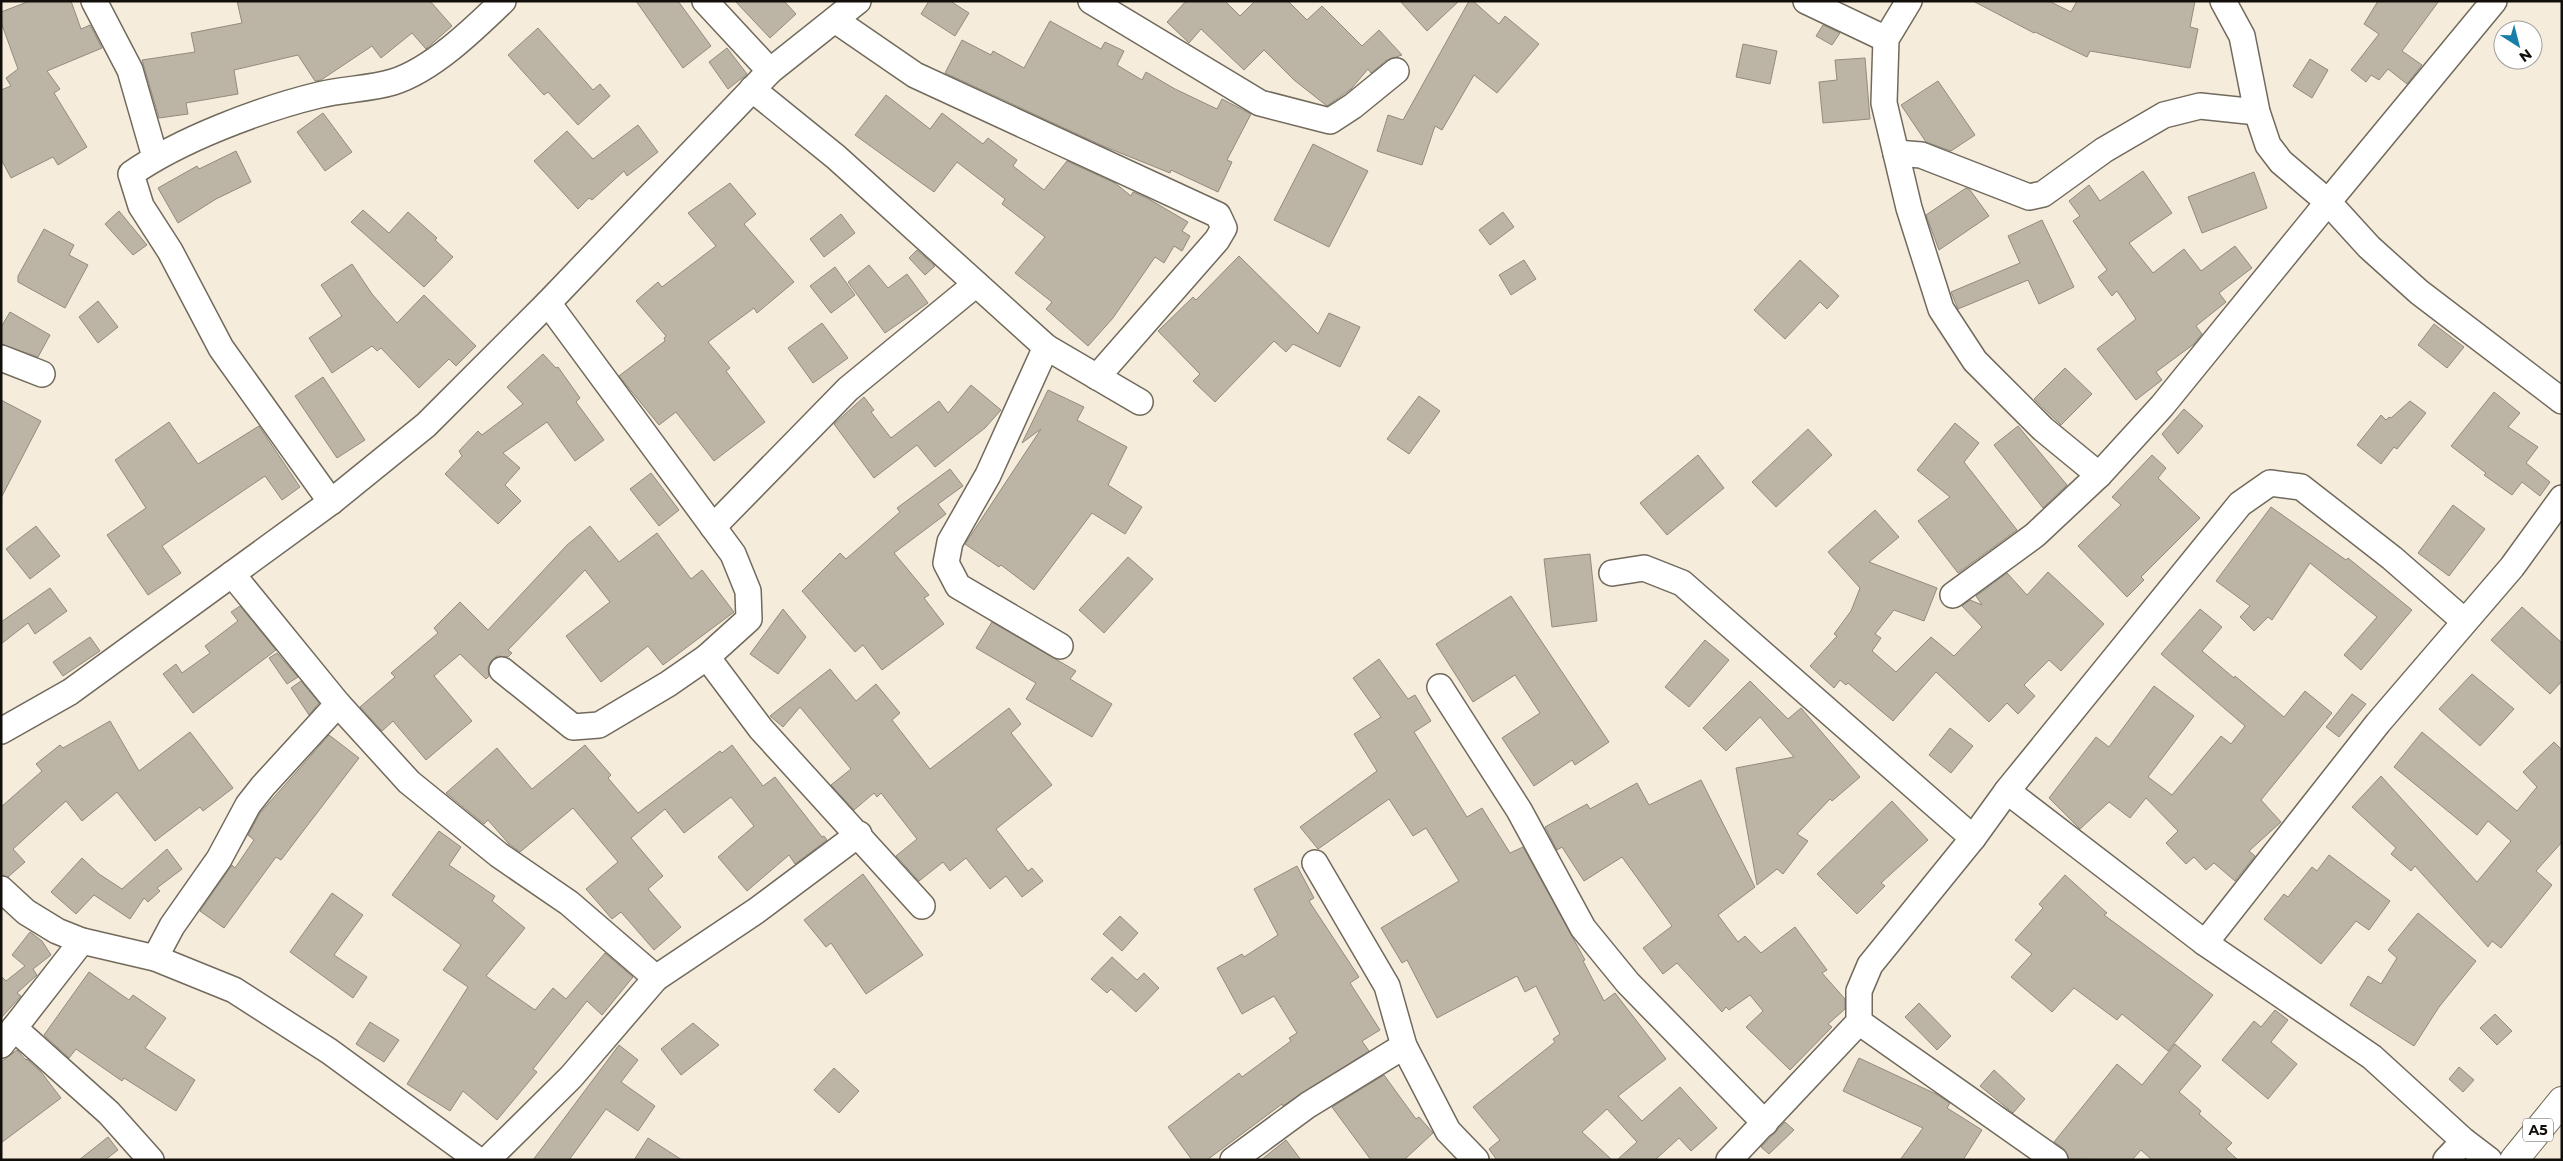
<svg xmlns="http://www.w3.org/2000/svg" width="2563" height="1161" viewBox="0 0 2563 1161" font-family="Montserrat,sans-serif">
<style>
.building{fill:#bcb4a5;stroke:#938b7d}
.lines{fill:none;stroke-linecap:round;stroke-linejoin:round}
.minor-casing{stroke:#716a5c;stroke-width:28}
.highway-casing{stroke:#716a5c;stroke-width:30}
.minor{stroke:#fff;stroke-width:25}
.highway{stroke:#fff;stroke-width:28}
.labels{text-anchor:middle;stroke-width:5;stroke-linejoin:round;paint-order:stroke}
.shield{fill:#fff;stroke:#595754;stroke-width:1}
.shield-label{font-size:14px;font-weight:bold;fill:#120f0a}
</style>
<rect width="100%" height="100%" fill="#f5ecdc"/>
<g class="building">
<path d="M30,1H71L81,29L90,25L102,48L47,71L60,89L54,93L87,147L58,165L53,157L11,178L1,159V90L11,86L6,78L18,69L1,22V12Z"/>
<path d="M237,1H430L452,26L426,49L412,33L381,58L372,46L321,80L315,81L298,55L234,70L238,94L186,103L188,114L159,118L142,60L195,52L191,33L242,23Z"/>
<path d="M636,1H678L711,46L683,68Z"/>
<path d="M735,1H784L796,14L770,38Z"/>
<path d="M929,1H950L969,13L955,36L921,14Z"/>
<path d="M1186,1H1225L1240,16L1255,1H1288L1307,20L1322,6L1362,46L1379,30L1402,55L1387,60L1371,73L1368,69L1351,89L1327,106L1294,80L1264,50L1244,70L1201,29L1189,43L1167,22Z"/>
<path d="M1400,1H1459L1427,31Z"/>
<path d="M1469,1H1473L1499,24L1505,16L1539,44L1497,93L1474,75L1442,130L1435,126L1422,165L1377,151L1388,115L1403,120Z"/>
<path d="M1973,1H2049L2071,12L2077,1H2195L2190,27L2198,29L2190,68L2090,51L2087,57L2035,32L2034,33Z"/>
<path d="M2378,1H2439L2402,51L2422,65L2407,84L2388,69L2379,80L2371,75L2366,82L2351,70L2379,34L2364,24Z"/>
<path d="M1050,21L1101,49L1105,42L1124,51L1117,65L1142,80L1146,72L1175,89L1217,109L1222,99L1251,114L1227,160L1232,162L1218,192L1171,170L1170,173L1103,146L945,73L962,40L991,55L993,51L1024,68Z"/>
<path d="M1823,25L1840,33L1832,45L1816,36Z"/>
<path d="M538,28L593,90L600,84L610,96L578,125L548,92L544,95L508,55Z"/>
<path d="M1743,44L1777,51L1770,84L1736,77Z"/>
<path d="M727,48L747,74L728,89L709,62Z"/>
<path d="M1865,58L1870,119L1823,123L1819,82L1837,80L1835,60Z"/>
<path d="M2310,59L2328,70L2312,98L2293,86Z"/>
<path d="M1938,81L1975,135L1951,151L1926,142L1901,105Z"/>
<path d="M886,95L930,129L942,113L983,144L988,138L1017,160L1013,166L1044,190L1067,161L1115,183L1131,196L1133,192L1147,198L1188,222L1182,231L1190,236L1182,251L1174,246L1164,263L1155,257L1113,318L1088,346L1046,309L1052,302L1015,273L1045,237L1002,204L1005,199L957,162L934,192L855,135Z"/>
<path d="M323,113L352,152L325,171L297,132Z"/>
<path d="M638,125L658,152L627,176L624,171L592,200L589,198L578,209L534,161L567,131L593,159Z"/>
<path d="M1313,144L1368,171L1329,247L1274,220Z"/>
<path d="M236,151L251,182L216,199L178,223L158,188L197,166L199,169Z"/>
<path d="M2143,171L2172,213L2129,243L2153,273L2184,249L2201,271L2235,246L2252,268L2219,293L2226,302L2196,326L2202,334L2194,344L2156,372L2162,380L2136,400L2097,349L2136,319L2117,291L2112,296L2098,277L2107,270L2073,221L2080,216L2069,201L2089,185L2100,201Z"/>
<path d="M2254,172L2267,208L2202,233L2188,197Z"/>
<path d="M730,183L756,214L744,224L794,282L757,313L754,308L708,342L730,368L726,371L765,422L714,461L676,412L659,425L619,376L665,341L664,338L666,336L636,301L658,282L662,287L716,246L688,213Z"/>
<path d="M1966,188L1970,190L1989,216L1939,250L1926,215Z"/>
<path d="M363,210L389,233L408,212L437,238L435,240L453,257L424,287L351,222Z"/>
<path d="M119,211L147,245L133,255L105,224Z"/>
<path d="M1503,212L1514,227L1490,245L1479,230Z"/>
<path d="M841,214L855,233L824,257L810,239Z"/>
<path d="M2042,220L2074,287L2039,304L2028,280L1958,309L1951,292L2020,263L2008,236Z"/>
<path d="M44,229L74,245L69,255L88,265L65,308L18,282V276Z"/>
<path d="M917,250L935,266L925,275L909,258Z"/>
<path d="M1239,256L1318,334L1329,313L1360,327L1340,367L1293,344L1286,352L1274,341L1215,402L1193,381L1200,374L1158,331L1193,297L1196,300Z"/>
<path d="M1524,260L1536,279L1511,295L1499,275Z"/>
<path d="M1800,260L1839,296L1827,309L1820,302L1785,339L1754,310Z"/>
<path d="M352,264L372,294L397,323L424,295L476,346L456,366L449,359L419,388L381,348L377,351L372,346L332,373L309,338L342,316L321,285Z"/>
<path d="M869,265L888,288L907,274L928,303L885,333L848,282Z"/>
<path d="M835,267L855,295L831,313L810,286Z"/>
<path d="M98,301L118,327L98,343L79,317Z"/>
<path d="M10,312L50,335L38,357L1,344V327Z"/>
<path d="M822,323L848,358L813,383L788,348Z"/>
<path d="M2434,324L2464,347L2447,368L2418,345Z"/>
<path d="M543,354L556,368L558,367L580,398L576,402L604,440L575,461L547,422L503,453L520,468L505,485L521,501L498,524L445,474L462,456L459,451L478,431L482,435L523,404L507,387Z"/>
<path d="M2065,368L2092,394L2061,425L2034,399Z"/>
<path d="M323,377L365,440L337,458L295,396Z"/>
<path d="M971,385L1001,410L985,428L935,467L917,445L874,478L834,424L864,397L874,410L871,412L891,438L939,401L948,413Z"/>
<path d="M1048,390L1084,407L1077,420L1127,447L1108,485L1142,507L1125,534L1092,513L1034,590L1001,565L999,567L965,544L1041,429L1022,443Z"/>
<path d="M2494,392L2520,413L2508,427L2538,447L2526,463L2550,482L2540,496L2522,482L2512,495L2484,475L2486,473L2451,446Z"/>
<path d="M1419,396L1440,411L1409,454L1387,439Z"/>
<path d="M1,400L41,421L1,498Z"/>
<path d="M2410,401L2426,413L2397,449L2394,447L2381,464L2357,445L2381,415L2386,420L2389,417L2391,418Z"/>
<path d="M2184,409L2203,426L2178,454L2162,434Z"/>
<path d="M169,422L198,464L259,426L300,487L282,500L265,476L162,546L181,573L148,595L107,535L146,508L115,460Z"/>
<path d="M1955,423L1979,443L1964,462L2017,530L1958,573L1918,521L1950,497L1917,470Z"/>
<path d="M2018,426L2067,485L2043,508L1994,445Z"/>
<path d="M1808,429L1832,455L1776,507L1752,482Z"/>
<path d="M1698,455L1724,488L1667,535L1640,503Z"/>
<path d="M2152,455L2166,468L2158,478L2200,518L2141,577L2144,580L2127,597L2078,546L2121,505L2112,497Z"/>
<path d="M950,469L963,486L938,504L946,514L894,553L929,595L924,598L944,624L882,670L863,645L855,652L802,591L840,553L846,559L900,512L897,508Z"/>
<path d="M651,473L679,510L659,526L630,489Z"/>
<path d="M2453,505L2485,529L2449,576L2418,553Z"/>
<path d="M2271,507L2346,560L2348,558L2412,610L2361,670L2344,655L2377,617L2310,563L2272,620L2268,617L2254,631L2240,617L2250,606L2216,581Z"/>
<path d="M1875,510L1899,537L1869,562L1937,588L1924,621L1894,610L1875,634L1881,638L1872,651L1896,672L1931,637L1954,656L1982,627L1962,606L1970,600L1982,605L1976,596L2007,573L2027,595L2048,572L2104,624L2061,671L2049,660L2024,685L2035,696L2018,714L2007,703L1989,722L1936,672L1893,721L1848,683L1846,685L1840,680L1834,688L1810,666L1837,636L1834,634L1851,611L1860,588L1828,552Z"/>
<path d="M36,526L60,556L30,579L6,549Z"/>
<path d="M590,526L619,562L657,533L691,579L702,570L734,612L663,665L648,646L601,682L566,636L610,602L585,570L508,650L512,653L508,657L497,656L491,661L488,668L489,676L486,679L460,654L434,676L472,721L426,760L393,721L382,731L360,707L395,677L391,673L438,633L434,628L460,602L488,630L567,545Z"/>
<path d="M1590,554L1597,621L1552,627L1544,559Z"/>
<path d="M1128,557L1153,579L1104,633L1079,610Z"/>
<path d="M50,588L67,611L35,634L28,623L1,644V622Z"/>
<path d="M1511,596L1609,742L1575,765L1572,760L1534,786L1502,738L1540,713L1515,675L1473,702L1436,644Z"/>
<path d="M240,606L276,650L193,713L163,674L176,664L182,673L210,653L205,646L238,621L231,612Z"/>
<path d="M2522,607L2562,643V681L2550,694L2491,640Z"/>
<path d="M783,609L806,637L778,674L750,654Z"/>
<path d="M2200,609L2222,627L2202,651L2234,678L2235,676L2284,717L2305,691L2332,713L2261,800L2281,822L2249,851L2255,856L2235,881L2214,863L2206,870L2194,857L2186,864L2166,843L2178,831L2146,798L2130,818L2109,802L2080,829L2049,798L2096,737L2109,747L2154,686L2194,716L2148,777L2172,795L2221,736L2231,744L2245,726L2161,654Z"/>
<path d="M992,622L1076,671L1070,679L1112,704L1092,737L1026,699L1036,683L976,648Z"/>
<path d="M90,637L100,651L63,676L53,662Z"/>
<path d="M1705,640L1729,660L1689,707L1665,687Z"/>
<path d="M277,653L298,677L287,684L269,658Z"/>
<path d="M1379,659L1408,699L1415,695L1431,721L1414,732L1467,817L1482,808L1510,853L1523,847L1585,960L1583,961L1604,1001L1615,993L1666,1059L1618,1096L1642,1121L1680,1087L1717,1128L1691,1151L1679,1138L1655,1160H1617L1637,1142L1607,1109L1582,1132L1612,1160H1497L1489,1149L1500,1140L1473,1107L1555,1042L1553,1039L1560,1034L1536,986L1525,992L1517,976L1437,1018L1407,960L1402,963L1381,928L1459,881L1426,828L1413,836L1389,799L1318,849L1300,827L1377,771L1354,734L1381,717L1353,678Z"/>
<path d="M830,669L856,701L876,684L900,713L892,720L930,769L1009,708L1021,724L1011,733L1052,785L996,829L1028,871L1032,868L1043,881L1022,897L1006,876L990,889L966,858L950,871L943,862L919,881L896,856L917,839L881,793L877,797L874,793L854,810L831,785L851,769L800,707L783,727L770,716Z"/>
<path d="M2472,674L2514,709L2480,746L2439,709Z"/>
<path d="M301,681L319,703L309,715L291,688Z"/>
<path d="M1750,681L1788,719L1801,708L1860,777L1832,801L1830,799L1797,834L1808,841L1783,874L1777,869L1757,885L1736,768L1794,757L1760,717L1726,751L1703,728Z"/>
<path d="M2352,694L2366,704L2339,737L2326,727Z"/>
<path d="M110,721L139,771L190,732L233,788L203,811L200,807L155,841L117,792L82,821L66,801L13,849L25,862L8,877L1,875V807L42,771L36,764L60,745L63,748Z"/>
<path d="M1950,728L1973,746L1951,773L1929,755Z"/>
<path d="M2422,732L2517,811L2537,787L2523,772L2554,742L2562,750V842L2536,871L2552,885L2501,948L2492,941L2488,947L2415,866L2411,871L2391,854L2396,848L2352,807L2381,776L2477,882L2511,841L2488,821L2477,835L2394,767Z"/>
<path d="M329,735L359,758L281,860L276,857L224,928L200,911L232,865L235,868L254,840L248,835L260,813Z"/>
<path d="M585,745L611,775L608,778L638,813L720,751L722,753L732,745L763,786L775,777L822,837L824,836L827,840L795,864L789,855L747,891L718,857L754,826L731,797L684,833L665,809L631,838L663,876L648,889L681,927L654,950L621,912L612,919L586,889L618,862L573,808L520,852L509,844L488,820L484,824L446,793L497,748L532,789Z"/>
<path d="M1701,780L1755,887L1718,915L1738,942L1745,936L1761,953L1795,927L1827,970L1822,973L1845,999V1009L1828,1024L1832,1027L1790,1070L1746,1027L1763,1011L1750,995L1729,1010L1726,1007L1722,1012L1677,963L1663,974L1643,948L1672,926L1622,857L1584,881L1562,847L1557,850L1545,827L1587,804L1590,809L1637,783L1649,805Z"/>
<path d="M1892,801L1928,840L1881,883L1885,886L1857,914L1817,874Z"/>
<path d="M439,831L461,847L449,865L495,896L492,901L525,928L486,976L535,1010L553,988L566,999L605,953L633,977L602,1015L587,1001L533,1069L537,1072L497,1120L463,1091L450,1111L407,1084L468,987L443,970L461,945L392,895Z"/>
<path d="M167,849L182,869L157,888L160,891L148,902L144,898L130,919L94,895L76,914L51,892L82,858L99,874L122,889Z"/>
<path d="M2329,855L2390,901L2369,930L2356,921L2321,964L2264,919L2284,894L2288,897L2312,867L2317,871Z"/>
<path d="M1297,866L1314,898L1309,901L1359,977L1350,983L1380,1030L1362,1041L1369,1051L1283,1106L1282,1104L1207,1160H1192L1168,1127L1239,1073L1242,1077L1291,1041L1289,1038L1297,1033L1274,996L1242,1014L1217,968L1242,954L1244,957L1278,935L1254,889Z"/>
<path d="M863,874L923,955L866,994L831,943L826,947L804,920Z"/>
<path d="M2065,875L2107,913L2104,915L2213,995L2168,1051L2122,1014L2117,1020L2074,988L2052,1012L2011,977L2032,954L2015,940L2043,908L2039,904Z"/>
<path d="M332,893L363,915L334,955L367,977L353,998L290,952Z"/>
<path d="M2418,913L2476,961L2439,1007L2414,1046L2350,1005L2368,976L2381,984L2397,958L2388,950Z"/>
<path d="M1120,916L1138,933L1122,951L1103,934Z"/>
<path d="M30,932L42,941L51,955L33,969L37,975L17,993L21,996L1,1018V976L6,981L25,966L12,955Z"/>
<path d="M1112,957L1137,980L1144,973L1159,988L1136,1012L1111,989L1107,993L1091,979Z"/>
<path d="M89,972L129,1000L133,995L166,1018L145,1048L195,1080L176,1111L124,1078L122,1081L76,1049L69,1058L44,1035Z"/>
<path d="M1919,1003L1951,1036L1937,1050L1905,1017Z"/>
<path d="M2275,1010L2288,1020L2271,1042L2297,1064L2268,1099L2222,1060L2254,1021L2261,1027Z"/>
<path d="M2495,1014L2512,1031L2497,1045L2480,1028Z"/>
<path d="M370,1022L399,1040L384,1062L356,1044Z"/>
<path d="M693,1023L719,1045L681,1075L661,1049Z"/>
<path d="M2175,1044L2201,1066L2179,1092L2201,1111L2199,1114L2232,1143L2226,1149L2238,1160H2152L2141,1150L2132,1160L2069,1159L2064,1149L2054,1142L2117,1064L2142,1085Z"/>
<path d="M619,1045L638,1060L621,1082L655,1106L638,1131L606,1109L569,1160H533Z"/>
<path d="M17,1050L26,1060L27,1059L41,1072L61,1098L1,1143V1062Z"/>
<path d="M1859,1058L1936,1094L1950,1103L1947,1108L1982,1130L1963,1160H1900L1923,1128L1843,1091Z"/>
<path d="M2459,1067L2474,1080L2463,1092L2449,1079Z"/>
<path d="M834,1068L859,1091L839,1113L814,1090Z"/>
<path d="M1994,1070L2025,1099L2013,1113L1980,1086Z"/>
<path d="M1384,1075L1416,1119L1419,1117L1433,1133L1404,1160H1371L1332,1107Z"/>
<path d="M1785,1122L1794,1130L1769,1154L1761,1147Z"/>
<path d="M108,1137L118,1150L105,1160H79Z"/>
<path d="M648,1138L682,1160H634Z"/>
<path d="M1286,1140L1301,1160H1261Z"/>
</g>
<g class="lines">
<g class="minor-casing">
<g id="minor">
<path d="M94,1L130,70L155,157"/>
<path d="M705,1L770,71"/>
<path d="M1091,1L1260,103L1330,121L1353,106L1396,71"/>
<path d="M1806,1L1886,39"/>
<path d="M1909,1L1886,39L1884,103L1909,208L1941,309L1975,361L2043,429L2099,475"/>
<path d="M2494,1L2328,202L2369,247L2419,292L2562,401"/>
<path d="M835,20L915,75L1218,215L1224,228L1217,240L1097,377"/>
<path d="M752,89L836,157L1046,347L1140,402"/>
<path d="M1896,153L1921,155L2029,197L2043,194L2104,150L2164,115L2200,106L2257,112"/>
<path d="M1046,347L988,475L950,542L946,563L958,586L1060,646"/>
<path d="M1,358L42,374"/>
<path d="M331,502L221,348L170,251L141,206L131,174C179,140 261,109 319,95C343,89 370,89 393,82C432,70 474,29 503,1"/>
<path d="M713,527L848,389L976,284"/>
<path d="M1612,573L1644,568L1682,583L1973,838"/>
<path d="M232,574L338,704L409,782L499,855L569,903L656,978"/>
<path d="M1953,595L2035,535L2099,475L2162,406L2328,202L2281,162L2268,145L2257,112L2242,36L2223,1"/>
<path d="M2463,620L2392,558L2301,487L2270,483L2240,504L2007,791L2205,943L2372,1057L2464,1141L2489,1160"/>
<path d="M707,657L761,729L922,906"/>
<path d="M502,670L573,727L599,725L668,684L707,657L749,619L748,591L733,554L548,303"/>
<path d="M1440,687L1519,810L1583,928L1628,983L1765,1123"/>
<path d="M1,731L70,692L331,502L426,425L548,303L770,71L858,1"/>
<path d="M1315,863L1387,986L1404,1046L1448,1131L1476,1160"/>
<path d="M1,889L26,912L57,931L82,941L155,958L234,990L329,1051L478,1160"/>
<path d="M2205,943L2378,723L2512,567L2562,498"/>
<path d="M155,958L172,926L219,859L248,805L263,786L338,704"/>
<path d="M1859,1022L2055,1160"/>
<path d="M14,1028L109,1113L151,1160"/>
<path d="M1,1045L82,941"/>
<path d="M487,1160L571,1077L656,978L756,911L859,834"/>
<path d="M1233,1160L1308,1105L1404,1046"/>
<path d="M1729,1160L1859,1022V991L1870,965L1973,838L2007,791"/>
<path d="M2446,1160L2464,1141"/>
</g>
</g>
<g class="highway-casing">
<path id="highway" d="M2514,1160L2562,1101"/>
</g>
<use href="#minor" class="minor"/>
<use href="#highway" class="highway"/>
</g>
<g class="labels">
<rect class="shield" x="2523" y="1118.5" width="30" height="23" rx="4"/>
<g class="shield-label">
<text x="2538" y="1135">A5</text>
</g>
</g>
<rect width="2563" height="1161" fill="none" stroke="#120f0a" stroke-width="5"/>
<g transform="translate(2518 45) rotate(144)"><circle r="24" fill="#ffffff" stroke="#a09f9d"/>
<path d="M0-4L9 19L0 12L-9 19Z" fill="#197fa9"/>
<text y="-8" font-size="14" font-weight="bold" text-anchor="middle" fill="#120f0a">N</text>
</g>
</svg>
